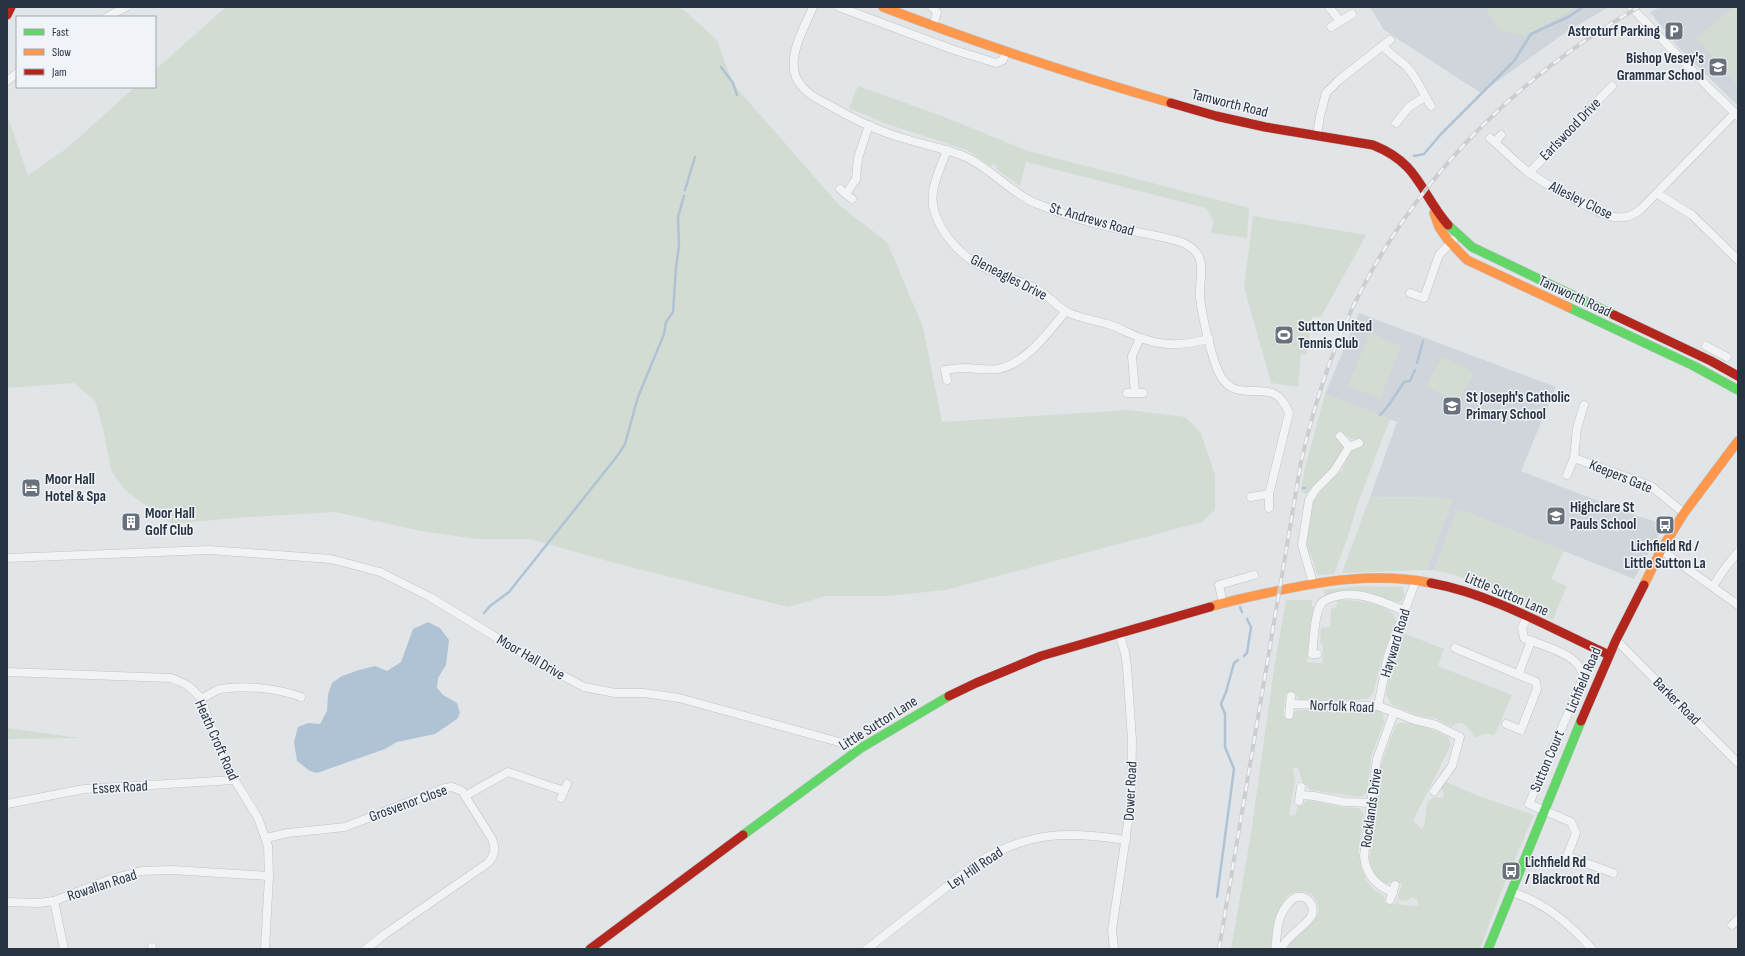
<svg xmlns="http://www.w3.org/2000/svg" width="1745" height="956" viewBox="0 0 1745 956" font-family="'Sofia Sans Condensed',sans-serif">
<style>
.built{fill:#d0d5db}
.green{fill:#d3dcd3}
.water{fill:#b0c3d4}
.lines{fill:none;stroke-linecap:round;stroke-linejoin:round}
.stream{stroke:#b0c3d4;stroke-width:2.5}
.street-casing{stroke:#c0c3c6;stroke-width:9}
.fast-casing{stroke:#c0c3c6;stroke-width:10}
.slow-casing{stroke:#c0c3c6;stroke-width:10}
.jam-casing{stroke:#c0c3c6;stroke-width:10}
.street{stroke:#f2f3f4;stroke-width:8}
.fast{stroke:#63d668;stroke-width:9}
.slow{stroke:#ff974d;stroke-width:9}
.jam{stroke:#b3261e;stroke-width:9}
.rail-casing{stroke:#cbcdcf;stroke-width:4}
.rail{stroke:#f0f3f7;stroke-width:2.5;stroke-dasharray:8;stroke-linecap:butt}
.labels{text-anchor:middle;stroke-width:3;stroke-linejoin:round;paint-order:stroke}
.poi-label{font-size:15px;font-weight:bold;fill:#283342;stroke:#f0f3f7;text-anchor:start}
.street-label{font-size:15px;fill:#283342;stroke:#f0f3f7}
</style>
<rect width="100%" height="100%" fill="#e2e5e8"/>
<g class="built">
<path d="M1370,7H1609L1566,32L1481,93L1384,30Z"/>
<path d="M1661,7H1738V106L1678,47L1650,12Z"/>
<path d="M1359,313L1556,387L1521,471L1640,517L1665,524L1634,579L1458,509L1434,570H1426L1453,498L1370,497L1397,422L1325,394Z"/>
</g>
<g class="green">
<path d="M226,7H677L684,10L717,40L733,84L839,205L887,242L923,327L942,422L1128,410L1185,417L1201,433L1215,475V510L1202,522L945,590L889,596H826L788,607L611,562L530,539H477L421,531L335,512L235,518L172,524L125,490L111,470L103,428L95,401L74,383L7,388V115L28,175L66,149L135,87H155V70Z"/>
<path d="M1485,7H1577L1525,36L1500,31Z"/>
<path d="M1733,7H1738V86L1696,38Z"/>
<path d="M858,86L942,116L1028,151L1249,208L1247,238L1210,233L1214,222L1206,208L1026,162L1020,186L996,169L997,166L993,164L991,166L967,150L884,123L849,108Z"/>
<path d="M1253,216L1366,235L1321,317L1313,316L1306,355L1301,354L1298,387L1271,383L1244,287Z"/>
<path d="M1370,333L1401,346L1380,399L1348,386Z"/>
<path d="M1442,356L1474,373L1457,403L1426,386Z"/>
<path d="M1325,394L1390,419L1359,500L1347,539L1334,574L1319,575L1316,572L1314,563L1307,546H1305L1313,499L1342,470L1349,455L1347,454L1359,441L1358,439H1351L1345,435L1344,436L1340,432L1336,435C1339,439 1343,443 1343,449C1340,465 1317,481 1307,494L1301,492L1304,472Z"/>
<path d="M1370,497L1453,498L1426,570L1342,573Z"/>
<path d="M1458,509L1564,551L1551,579L1567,586L1553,620C1514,602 1476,578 1434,570Z"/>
<path d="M1357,586L1402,587L1405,595L1401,602H1393L1384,599L1325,597L1324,590Z"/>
<path d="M1286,600H1312V606L1314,607L1307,662L1322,663L1323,646L1320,642L1321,628L1330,627L1331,609L1336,607L1338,600C1352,600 1395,602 1396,622L1383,655L1373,694L1367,699L1351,700H1300L1296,694L1286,693L1283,716L1292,718L1294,712L1298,710H1377L1383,714L1384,723L1370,759H1371L1367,793L1360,797L1310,790L1306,785L1303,784L1298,768H1293L1295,781L1289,815L1295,816L1298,805L1301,806L1307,800L1342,807L1359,808L1364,814L1358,854L1361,857V867L1366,878L1365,879L1373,889L1384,896L1385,902L1395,905L1396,902L1402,905L1418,906V901L1413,897L1406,901L1397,899L1402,884L1393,881L1387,884C1377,881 1372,871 1369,861L1381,765L1396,724C1411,719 1434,730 1448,737L1451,745L1413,821L1422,829C1429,820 1421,803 1434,797L1441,798L1444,797L1442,787L1444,781L1476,795L1534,815L1504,885L1480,949H1287C1290,944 1292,940 1296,936C1306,927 1327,916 1315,899C1313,895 1310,893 1305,892C1299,890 1293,892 1287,896C1276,913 1273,928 1272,949H1231L1251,834L1275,662Z"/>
<path d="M1403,633L1444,649L1438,666L1512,695L1494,736L1486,733L1475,738C1470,730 1462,716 1452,727L1435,718L1419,716L1392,705L1386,695L1392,663Z"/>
<path d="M7,728L80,738L7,739Z"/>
</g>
<path class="water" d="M428,622L440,628L449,640L446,665L438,678L437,688L443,695L457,703L460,713L457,719L435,734L397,742L385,749L317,773L310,771L297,761L294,742L298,727L308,723L320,724L327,711L328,694L332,683L342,676L359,670L375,666L387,671L401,662L413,629Z"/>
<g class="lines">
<g class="stream">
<path d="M721,67L733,83L737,95"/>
<path d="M1414,156L1424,154L1441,134L1514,61L1531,34L1570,16L1583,7"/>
<path d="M685,190L695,157"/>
<path d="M1417,363L1423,341"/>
<path d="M1380,415C1388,408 1398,391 1404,382L1410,381L1415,370"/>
<path d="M1303,488H1305"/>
<path d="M1240,607L1242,612"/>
<path d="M484,613L490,606L509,592L618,455L625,444L638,397L664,334L666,322L673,312L676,268L679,245L678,217L684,196"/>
<path d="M1244,656L1247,653L1251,627L1247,619"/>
<path d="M1217,897L1234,769L1225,747V714L1221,704L1226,692L1234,663L1238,660"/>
</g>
<g class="street-casing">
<g id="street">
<path d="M813,7C804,29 785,58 798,81C805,93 817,99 829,105C853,119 880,132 906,139C925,145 943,148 961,155C989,166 1008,191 1035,203C1057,212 1086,222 1110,227C1134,232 1158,235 1181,242C1189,245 1195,249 1199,257C1204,269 1199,285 1200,297C1202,316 1209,345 1215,363C1233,418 1271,366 1289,413L1269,494V508"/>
<path d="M839,7L954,50L996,63L1003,60L1006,51"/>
<path d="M932,7L937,12L933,26"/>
<path d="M1329,7L1340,21"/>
<path d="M1631,7L1710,89L1738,116"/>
<path d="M107,17L126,7"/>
<path d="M1331,27L1352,14"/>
<path d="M1383,46C1390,54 1399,60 1407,67C1417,78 1423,93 1431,106"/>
<path d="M7,81L17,73"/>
<path d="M1396,123L1409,107L1425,97"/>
<path d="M1317,136L1320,116L1326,93L1339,80L1390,40"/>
<path d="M1490,138C1503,149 1514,161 1527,171C1540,181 1599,215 1614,217C1624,219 1632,216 1640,210L1735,113"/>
<path d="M1495,142L1501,135"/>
<path d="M947,150C940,170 927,192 935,213C941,232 957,251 974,262C992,274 1016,279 1035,288C1048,294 1055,306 1067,312C1079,318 1094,320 1107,324C1119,327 1129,334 1141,338C1165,347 1185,345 1209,339"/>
<path d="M1529,173L1612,86"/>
<path d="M840,189L852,199"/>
<path d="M846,194L856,179L858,158L869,125"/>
<path d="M1658,194L1692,215L1738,260"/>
<path d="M1410,293L1424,298L1439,255L1453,240"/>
<path d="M1706,346L1727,357"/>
<path d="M947,380L945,370C951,369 958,368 964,368C975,368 987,371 998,369C1024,365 1050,331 1066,311"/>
<path d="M1127,393H1143"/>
<path d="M1135,393L1132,356L1140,338"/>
<path d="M1340,436L1349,447"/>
<path d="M1574,458L1651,486L1684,513"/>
<path d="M1567,475L1574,458L1577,428L1584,405"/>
<path d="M1251,497L1269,494"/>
<path d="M1661,550L1738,605"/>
<path d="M7,558L209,550L331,559L380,572L430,597L530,658L584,687L615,693H644L679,698L861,748"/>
<path d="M1313,583L1302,545L1309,500L1316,489L1334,471L1349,447L1359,443"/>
<path d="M1713,586L1725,568L1738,552"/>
<path d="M1223,603L1219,585L1254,575"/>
<path d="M1527,617L1522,628L1524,638C1542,646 1583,654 1583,678L1529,804L1571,822L1576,833L1567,856L1613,873"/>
<path d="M1616,640L1738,763"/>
<path d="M1455,648L1536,682L1537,689L1521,730L1506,724"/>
<path d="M1317,654H1312C1314,641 1314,619 1319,608C1321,601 1327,599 1333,597C1358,589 1383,602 1405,611"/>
<path d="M7,672L171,678C185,683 192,687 201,699L226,766L258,818L268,846L269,876L265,949"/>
<path d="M1519,673L1531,641"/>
<path d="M201,699C207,696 214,691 220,689C245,685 277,688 301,697"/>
<path d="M1290,704L1378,706L1415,720L1436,725L1460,737L1452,766L1434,791"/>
<path d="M1378,706L1388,656L1416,580"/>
<path d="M1289,715L1291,696"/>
<path d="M1300,795L1314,796L1344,802L1372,803"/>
<path d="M465,796L508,772L564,791"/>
<path d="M561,798L567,784"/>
<path d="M1299,801L1301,787"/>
<path d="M7,804L84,789L234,780"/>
<path d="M266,838L288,833L345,827L445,788L452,787L462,791L492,839C496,849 495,855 488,863L385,934L366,949"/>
<path d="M1512,892C1546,904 1568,922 1592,949"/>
<path d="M1393,893C1376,885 1366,875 1364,856L1377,759L1394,712"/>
<path d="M1390,900L1395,885"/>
<path d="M54,901L64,949"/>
<path d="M7,902L38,903L54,901L111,879L141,871L172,870L269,876"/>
<path d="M1732,925L1738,919"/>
<path d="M152,949V947"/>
<path d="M867,949L977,863C1029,831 1067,831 1126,840"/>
<path d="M1114,949L1112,930L1131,802L1132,740L1127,667L1125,653L1119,633"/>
<path d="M1275,949C1277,939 1276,925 1281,915C1283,910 1291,898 1297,897C1307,895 1315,905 1312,915C1308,925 1287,935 1281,949"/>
</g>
</g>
<g class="fast-casing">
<g id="fast">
<path d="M1448,225L1472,247L1614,315"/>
<path d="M1568,307L1694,366L1738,390"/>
<path d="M743,835L861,748L949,696"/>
<path d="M1488,949L1581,721"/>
</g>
</g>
<g class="slow-casing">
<g id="slow">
<path d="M883,7C977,43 1074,75 1171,103"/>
<path d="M1434,213L1439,227L1447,239L1467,260L1568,307"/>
<path d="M1644,585L1661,550L1684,513L1738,441"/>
<path d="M1210,607C1229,601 1248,597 1267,593C1321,581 1376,572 1431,583"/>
</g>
</g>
<g class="jam-casing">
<g id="jam">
<path d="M7,15L11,7"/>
<path d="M1171,103L1216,116L1265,127L1373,145C1420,164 1419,191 1448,225"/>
<path d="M1614,315L1711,361L1738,376"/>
<path d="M1431,583C1492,594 1552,629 1609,655"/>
<path d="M949,696L976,683L1041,656L1210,607"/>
<path d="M1581,721L1616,640L1644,585"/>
<path d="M590,949L743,835"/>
</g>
</g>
<use href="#street" class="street"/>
<use href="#fast" class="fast"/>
<use href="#slow" class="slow"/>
<use href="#jam" class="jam"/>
<g class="rail-casing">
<path id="rail" d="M1219,949L1301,462C1315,401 1334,341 1364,285C1426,168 1524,72 1639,7"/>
</g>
<use href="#rail" class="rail"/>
</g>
<defs>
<g id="parking-square" transform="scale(1)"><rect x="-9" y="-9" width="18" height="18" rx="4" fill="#69717c" stroke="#f0f3f7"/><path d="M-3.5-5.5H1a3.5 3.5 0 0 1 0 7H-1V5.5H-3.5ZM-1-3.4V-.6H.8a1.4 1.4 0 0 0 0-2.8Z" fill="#fff"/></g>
<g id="school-square" transform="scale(1)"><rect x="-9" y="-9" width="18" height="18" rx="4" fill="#69717c" stroke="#f0f3f7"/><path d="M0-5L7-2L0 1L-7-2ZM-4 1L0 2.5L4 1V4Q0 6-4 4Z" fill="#fff"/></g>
<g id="stadium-square" transform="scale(1)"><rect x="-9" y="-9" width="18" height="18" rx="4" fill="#69717c" stroke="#f0f3f7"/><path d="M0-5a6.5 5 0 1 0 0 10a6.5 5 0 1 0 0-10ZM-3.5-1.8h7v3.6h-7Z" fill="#fff"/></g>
<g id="hotel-square" transform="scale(1)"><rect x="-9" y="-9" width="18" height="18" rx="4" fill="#69717c" stroke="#f0f3f7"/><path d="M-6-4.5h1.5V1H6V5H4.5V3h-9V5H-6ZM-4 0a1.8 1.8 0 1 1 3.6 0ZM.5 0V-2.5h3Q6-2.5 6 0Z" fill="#fff"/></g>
<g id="building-square" transform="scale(1)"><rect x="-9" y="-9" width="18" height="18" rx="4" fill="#69717c" stroke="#f0f3f7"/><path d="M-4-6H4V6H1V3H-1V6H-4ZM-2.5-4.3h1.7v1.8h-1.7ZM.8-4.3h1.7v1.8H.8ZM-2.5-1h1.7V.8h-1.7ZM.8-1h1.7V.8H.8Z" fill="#fff"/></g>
<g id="bus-square" transform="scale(1)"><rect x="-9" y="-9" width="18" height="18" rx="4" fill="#69717c" stroke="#f0f3f7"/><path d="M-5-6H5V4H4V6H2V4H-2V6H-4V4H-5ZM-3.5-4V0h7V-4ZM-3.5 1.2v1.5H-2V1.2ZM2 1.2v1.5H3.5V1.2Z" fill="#fff"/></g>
</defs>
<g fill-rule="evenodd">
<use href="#parking-square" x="1674" y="31"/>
<use href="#school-square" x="1718" y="67"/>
<use href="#stadium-square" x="1284" y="335"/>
<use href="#school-square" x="1452" y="406"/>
<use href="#hotel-square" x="31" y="488"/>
<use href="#school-square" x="1556" y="516"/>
<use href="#building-square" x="131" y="522"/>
<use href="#bus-square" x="1665" y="525"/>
<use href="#bus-square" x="1511" y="871"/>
</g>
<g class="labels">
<g class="poi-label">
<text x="1660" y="36" text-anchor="end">Astroturf Parking</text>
<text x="1704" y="63" text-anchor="end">Bishop Vesey's<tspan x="1704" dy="17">Grammar School</tspan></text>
<text x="1298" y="331">Sutton United<tspan x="1298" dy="17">Tennis Club</tspan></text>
<text x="1466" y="402">St Joseph's Catholic<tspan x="1466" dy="17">Primary School</tspan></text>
<text x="45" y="484">Moor Hall<tspan x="45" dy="17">Hotel &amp; Spa</tspan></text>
<text x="1570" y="512">Highclare St<tspan x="1570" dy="17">Pauls School</tspan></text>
<text x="145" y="518">Moor Hall<tspan x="145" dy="17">Golf Club</tspan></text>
<text x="1665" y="551" text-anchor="middle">Lichfield Rd /<tspan x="1665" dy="17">Little Sutton La</tspan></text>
<text x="1525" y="867">Lichfield Rd<tspan x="1525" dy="17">/ Blackroot Rd</tspan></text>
</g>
<g class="street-label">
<text transform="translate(1230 103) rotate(14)" y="5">Tamworth Road</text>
<text transform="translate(1570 129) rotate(-46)" y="5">Earlswood Drive</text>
<text transform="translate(1581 200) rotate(26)" y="5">Allesley Close</text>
<text transform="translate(1092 219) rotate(16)" y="5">St. Andrews Road</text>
<text transform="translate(1009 277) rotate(27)" y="5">Gleneagles Drive</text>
<text transform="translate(1575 296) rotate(25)" y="5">Tamworth Road</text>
<text transform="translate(1621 476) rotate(22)" y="5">Keepers Gate</text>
<text transform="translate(1507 594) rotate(23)" y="5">Little Sutton Lane</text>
<text transform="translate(1395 643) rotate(-73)" y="5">Hayward Road</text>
<text transform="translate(531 657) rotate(30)" y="5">Moor Hall Drive</text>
<text transform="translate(1583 680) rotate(-67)" y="5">Lichfield Road</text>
<text transform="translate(1677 701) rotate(45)" y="5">Barker Road</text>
<text transform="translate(1342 706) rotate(2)" y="5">Norfolk Road</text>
<text transform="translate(878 723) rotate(-32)" y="5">Little Sutton Lane</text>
<text transform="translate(217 740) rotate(66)" y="5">Heath Croft Road</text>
<text transform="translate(1547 761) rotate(-67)" y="5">Sutton Court</text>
<text transform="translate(120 787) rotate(-3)" y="5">Essex Road</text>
<text transform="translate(1130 791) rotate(-87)" y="5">Dower Road</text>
<text transform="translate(408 803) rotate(-20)" y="5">Grosvenor Close</text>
<text transform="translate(1371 808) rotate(-82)" y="5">Rocklands Drive</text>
<text transform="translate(975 868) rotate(-34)" y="5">Ley Hill Road</text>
<text transform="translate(102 885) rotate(-18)" y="5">Rowallan Road</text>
</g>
</g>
<rect width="1745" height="956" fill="none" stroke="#283342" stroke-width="16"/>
<rect x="16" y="16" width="140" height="72" fill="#f0f3f7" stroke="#a0a6af"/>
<rect x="24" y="29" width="20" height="6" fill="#63d668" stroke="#a0a6af"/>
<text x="52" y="36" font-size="12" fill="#283342">Fast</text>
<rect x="24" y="49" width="20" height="6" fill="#ff974d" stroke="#a0a6af"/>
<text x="52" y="56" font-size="12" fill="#283342">Slow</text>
<rect x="24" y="69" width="20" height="6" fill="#b3261e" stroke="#a0a6af"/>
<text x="52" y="76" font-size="12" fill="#283342">Jam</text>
</svg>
